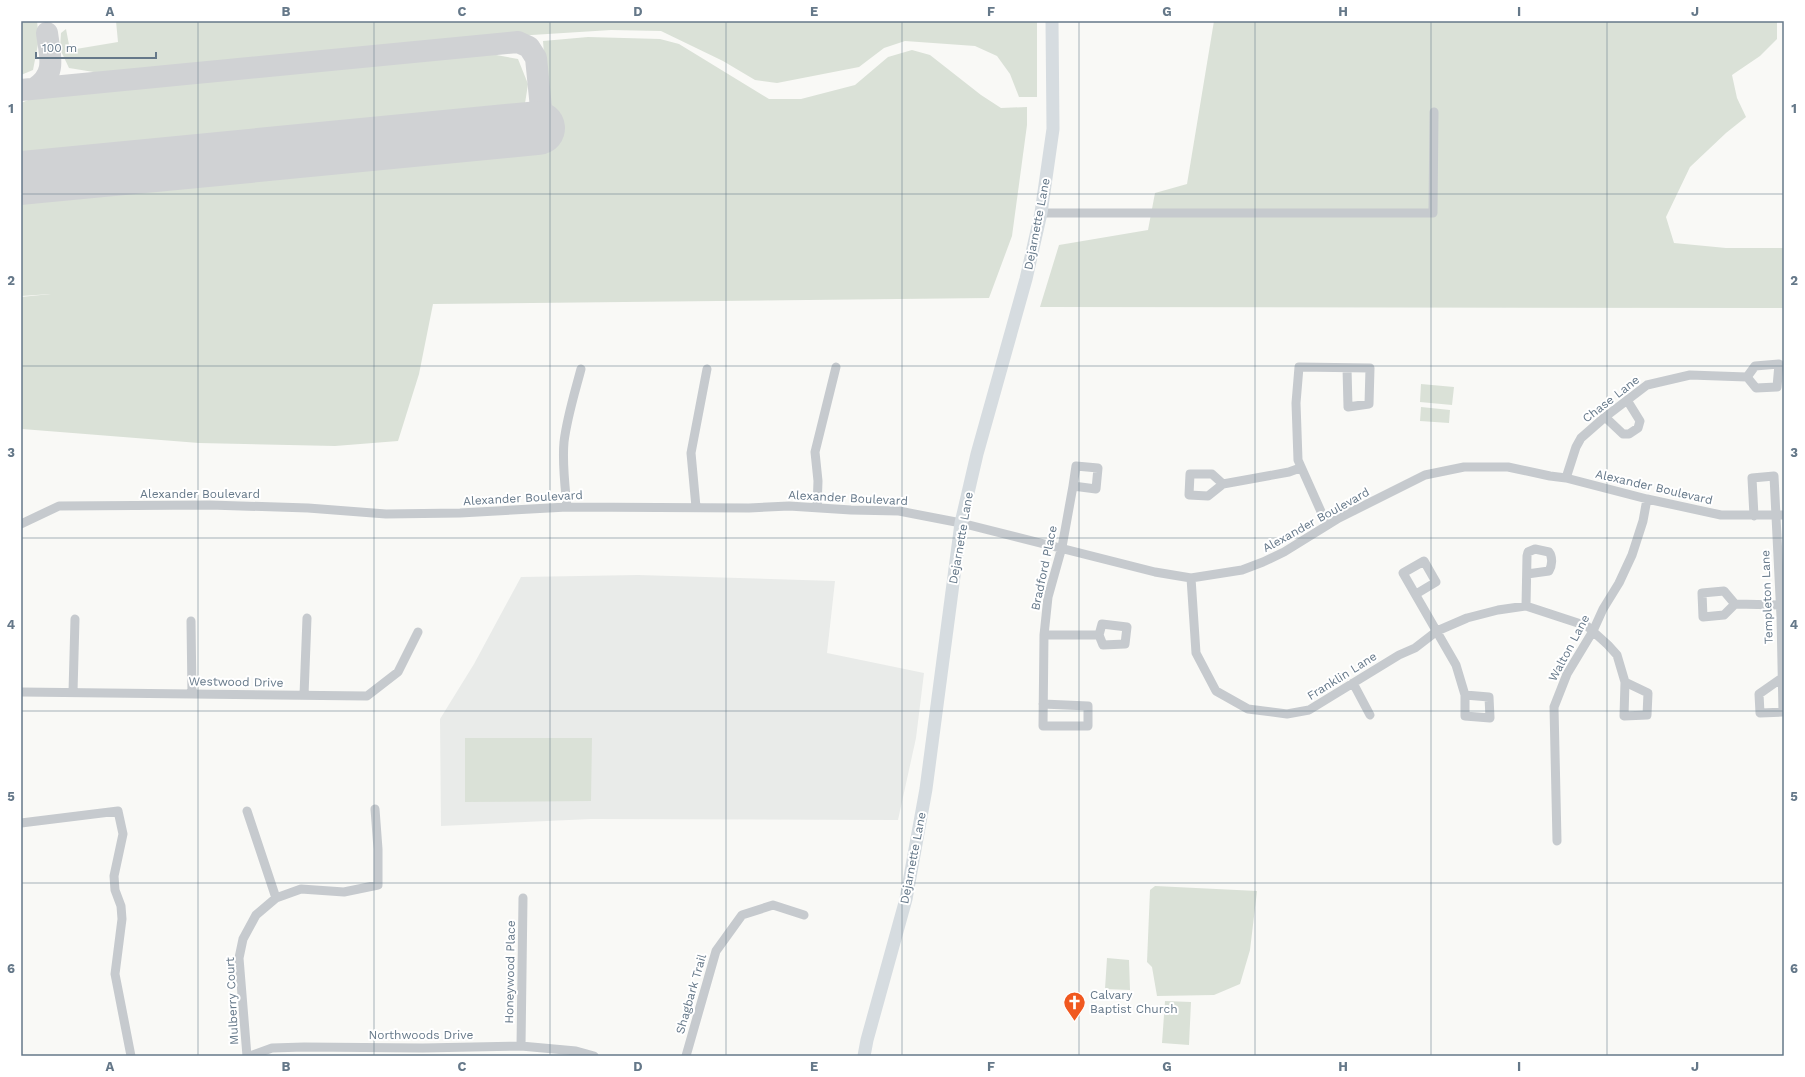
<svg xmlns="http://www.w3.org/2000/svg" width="1805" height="1077" viewBox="0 0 1805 1077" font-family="'Work Sans',sans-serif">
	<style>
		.built { fill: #e9ebe9 }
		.green { fill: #dae1d7 }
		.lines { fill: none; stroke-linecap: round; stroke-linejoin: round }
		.taxiway { stroke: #d0d2d4; stroke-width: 22 }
		.runway { stroke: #d0d2d4; stroke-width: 54 }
		.street { stroke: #c6cace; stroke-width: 9 }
		.secondary { stroke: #d6dce0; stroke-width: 13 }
		.grid { fill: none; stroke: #657889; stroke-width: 1; stroke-opacity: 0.55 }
		.labels { text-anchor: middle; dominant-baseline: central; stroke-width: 4; stroke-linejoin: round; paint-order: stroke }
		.street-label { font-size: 12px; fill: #657889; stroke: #fff }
		.poi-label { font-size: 12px; fill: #657889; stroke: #fff; text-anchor: start }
		.neatline { fill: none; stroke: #657889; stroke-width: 1.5 }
		.grid-label { font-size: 13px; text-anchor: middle; font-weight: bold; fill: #657889 }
	</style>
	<rect width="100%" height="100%" fill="#f9f9f6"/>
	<path class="built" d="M638 575 835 581 827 653 924 673 916 738 898 820 591 819 441 826 440 719 474 664 521 577Z"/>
	<path class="green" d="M21 21H37L39 39 33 70 21 75Z
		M116 21H1037V97H1019L1010 74 997 56 975 46 905 41 884 48 859 67 777 83 755 80 723 61 661 31 611 30 467 39 106 74 69 68 60 49 61 33 66 29 70 50 118 42Z
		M1214 21H1777V39L1760 56 1732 75 1737 98 1746 117 1726 133 1690 167 1666 217 1674 243 1726 248H1784V308L1040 307 1059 245 1148 230 1155 193 1187 184Z
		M588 37 660 39 679 44 769 99H801L855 85 888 57 912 50 930 55 981 95 1001 108 1027 107V125L1012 236 989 298 433 304 419 374 398 441 335 446 199 443 22 429 21 464V297L51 294 21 296V196L551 145 543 41Z
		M480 52 518 59 528 84 524 110 21 159V103L40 95Z
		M1421 384 1454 387 1452 405 1420 402Z
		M1421 407 1450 410 1449 423 1420 421Z
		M465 738H592L591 801 465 802Z
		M1155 886 1257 891 1250 950 1240 984 1214 995 1157 996 1152 967 1147 962 1150 890Z
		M1107 958 1129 960 1130 990 1105 989Z
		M1165 1001 1191 1002 1189 1045 1162 1043Z"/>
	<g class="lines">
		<path class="taxiway" d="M35 88C57 74 50 56 47 33
			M21 90 518 42 529 47 536 58 541 108 538 128"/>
		<path class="runway" d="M21 178 538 128"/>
		<path class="street" d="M1041 213H1433L1434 112
			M1605 417 1623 434H1629L1638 428 1640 421 1627 400
			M1566 478 1576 447 1581 438 1605 417 1647 385 1690 375 1747 377 1756 388 1777 387 1779 364 1755 366 1747 377
			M1223 484 1212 474H1190L1189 495 1208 496 1223 484 1289 472 1300 468
			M567 507C565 486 562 463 564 442 567 417 575 392 581 369
			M696 507 691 453 707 369
			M817 508 818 481 815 452 836 367
			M1754 516 1752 478 1774 476 1781 617 1783 712 1760 713 1759 694 1782 678
			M21 524 59 506 210 505 308 508 386 514 460 513 567 507 749 508 789 506 851 510 899 511 961 523 1155 572 1191 578 1242 570 1263 562 1284 552 1339 518 1425 475 1464 467H1508L1550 476 1566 478 1647 499 1721 515H1784
			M1327 525 1298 460 1296 403 1299 367 1370 368 1369 404 1348 407 1347 368
			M1191 578 1196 653 1216 691 1248 709 1287 714 1309 710 1399 655 1415 648 1437 631 1467 618 1498 610 1526 606 1587 626 1608 645 1617 655 1625 682 1624 716 1647 715 1648 693 1625 682
			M1416 594 1436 582 1424 561 1403 573 1456 665 1465 695V716L1490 718 1489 697 1465 695
			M1735 604 1724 591 1702 593 1703 617 1724 615 1735 604 1780 605
			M1526 606 1527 556 1528 552 1535 549 1549 552C1553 557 1552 566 1549 571L1527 574
			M191 621 192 694
			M1044 635H1099L1103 645 1125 644 1127 627 1102 624 1099 635
			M1353 683 1370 715
			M21 692 367 696 398 672 418 632
			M73 692 75 619
			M304 695 307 618
			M1043 704 1088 706V726H1043L1044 635 1048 597 1062 547 1073 486 1096 489 1098 468 1076 466 1073 486
			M247 811 276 898
			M21 823 118 811 123 834 114 876 115 890 121 906 122 919 115 974 131 1056
			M1557 841 1554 707 1567 674 1593 631 1603 609 1619 583 1632 555 1643 521 1647 499
			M521 1046 523 898
			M247 1056 239 958 243 939 256 915 276 898 301 889 344 892 378 885V849L375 809
			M250 1056 272 1048 304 1047 423 1048 521 1046 576 1051 594 1056
			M686 1056 716 951 742 915 773 905 804 915"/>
		<path class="secondary" d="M864 1056 867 1040 906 899 926 789 961 523 977 454 1026 279 1041 213 1053 129 1052 21"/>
	</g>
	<path class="grid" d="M198 21V1056M374 21V1056M550 21V1056M726 21V1056M902 21V1056M1079 21V1056M1255 21V1056M1431 21V1056M1607 21V1056M21 194H1784M21 366H1784M21 538H1784M21 711H1784M21 883H1784"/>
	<defs>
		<symbol id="church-pin" viewBox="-11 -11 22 30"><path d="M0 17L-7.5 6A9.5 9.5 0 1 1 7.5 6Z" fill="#f0581f" stroke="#fff"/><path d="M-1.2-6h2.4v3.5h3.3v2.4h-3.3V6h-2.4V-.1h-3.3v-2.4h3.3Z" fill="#fff"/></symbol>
	</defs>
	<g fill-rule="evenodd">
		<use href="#church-pin" x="1062" y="990" width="25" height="34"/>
	</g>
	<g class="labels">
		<g class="street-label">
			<text transform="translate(1037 224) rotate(-79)">Dejarnette Lane</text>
			<text transform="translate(1611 399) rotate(-38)">Chase Lane</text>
			<text transform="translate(1654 487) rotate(13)">Alexander Boulevard</text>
			<text x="200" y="494">Alexander Boulevard</text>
			<text transform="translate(523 498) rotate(-3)">Alexander Boulevard</text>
			<text transform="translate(848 498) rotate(3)">Alexander Boulevard</text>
			<text transform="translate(1316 520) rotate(-29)">Alexander Boulevard</text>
			<text transform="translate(961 538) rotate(-80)">Dejarnette Lane</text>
			<text transform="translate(1044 568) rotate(-78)">Bradford Place</text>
			<text transform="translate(1767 597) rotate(-92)">Templeton Lane</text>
			<text transform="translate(1569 648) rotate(-62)">Walton Lane</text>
			<text transform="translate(1342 676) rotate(-32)">Franklin Lane</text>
			<text transform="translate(236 682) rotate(1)">Westwood Drive</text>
			<text transform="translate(913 858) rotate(-79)">Dejarnette Lane</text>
			<text transform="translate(510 972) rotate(-89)">Honeywood Place</text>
			<text transform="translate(691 994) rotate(-74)">Shagbark Trail</text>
			<text transform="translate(232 1001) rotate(-93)">Mulberry Court</text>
			<text x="421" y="1035">Northwoods Drive</text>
		</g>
		<g class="poi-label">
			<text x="1090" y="995">Calvary<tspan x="1090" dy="14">Baptist Church</tspan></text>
		</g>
	</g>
	<rect width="1805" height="1077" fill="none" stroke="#ffffff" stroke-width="44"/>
	<path d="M36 52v6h120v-6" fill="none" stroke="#657889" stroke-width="2"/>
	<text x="42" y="52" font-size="12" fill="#657889" stroke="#ffffff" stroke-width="3" paint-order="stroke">100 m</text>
	<rect x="22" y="22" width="1761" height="1033" class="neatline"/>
	<g class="grid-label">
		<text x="110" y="16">A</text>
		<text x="286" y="16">B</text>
		<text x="462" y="16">C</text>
		<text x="638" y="16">D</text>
		<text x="814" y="16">E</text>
		<text x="991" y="16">F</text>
		<text x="1167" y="16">G</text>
		<text x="1343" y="16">H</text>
		<text x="1519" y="16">I</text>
		<text x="1695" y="16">J</text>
		<text x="11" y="113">1</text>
		<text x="1794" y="113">1</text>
		<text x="11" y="285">2</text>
		<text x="1794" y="285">2</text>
		<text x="11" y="457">3</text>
		<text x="1794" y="457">3</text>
		<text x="11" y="629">4</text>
		<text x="1794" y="629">4</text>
		<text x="11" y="801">5</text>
		<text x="1794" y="801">5</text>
		<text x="11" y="973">6</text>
		<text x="1794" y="973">6</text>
		<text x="110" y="1071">A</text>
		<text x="286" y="1071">B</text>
		<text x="462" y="1071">C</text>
		<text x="638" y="1071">D</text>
		<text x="814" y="1071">E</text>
		<text x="991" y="1071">F</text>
		<text x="1167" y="1071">G</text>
		<text x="1343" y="1071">H</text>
		<text x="1519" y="1071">I</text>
		<text x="1695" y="1071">J</text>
	</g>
</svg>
